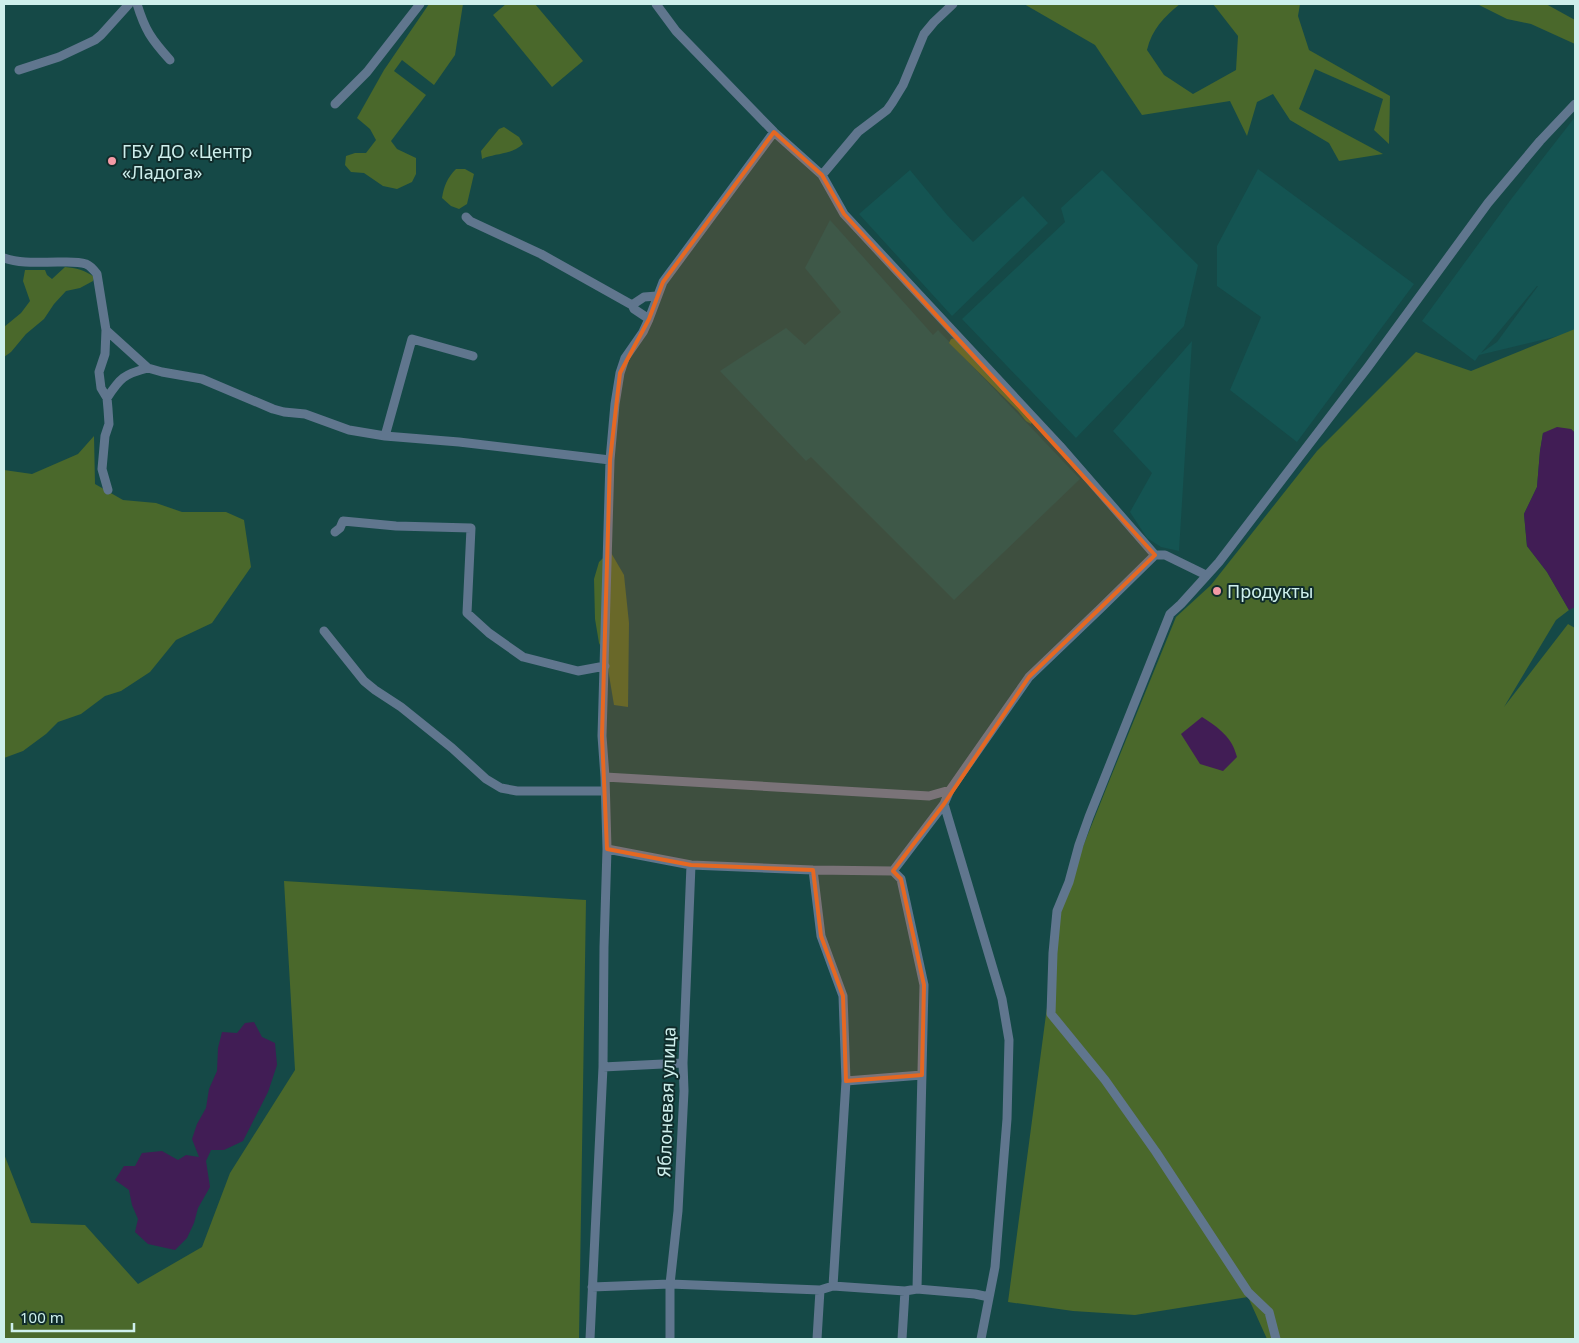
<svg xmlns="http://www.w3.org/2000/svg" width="1579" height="1343" viewBox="0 0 1579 1343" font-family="'Noto Sans',sans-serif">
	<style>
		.built { fill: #145452; fill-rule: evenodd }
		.green { fill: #4a682b }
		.water { fill: #411d55 }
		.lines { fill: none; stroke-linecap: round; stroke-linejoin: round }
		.minor { stroke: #60768e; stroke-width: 9 }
		.marked { fill: #e56822; fill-opacity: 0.2; stroke: #e56822; stroke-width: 4; stroke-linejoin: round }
		.poi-dot { fill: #f49aa6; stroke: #102c2b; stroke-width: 2 }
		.labels { text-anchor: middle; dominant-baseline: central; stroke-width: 4; stroke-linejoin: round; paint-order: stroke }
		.poi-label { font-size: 18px; fill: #ceefec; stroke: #102c2b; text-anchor: start }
		.street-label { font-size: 18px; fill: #ceefec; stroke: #102c2b }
	</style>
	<rect width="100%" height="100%" fill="#154947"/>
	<path class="built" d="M1575 117V332L1479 355 1475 361 1422 321 1512 198ZM1538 286 1497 342 1481 353 1537 286Z
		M1258 169 1414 284 1297 442 1230 390 1261 317 1217 286V246Z
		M910 170 947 215 973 242 1023 196 1048 223 952 316 859 214Z
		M1102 170 1198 265 1184 326 1076 438 962 319 1065 222 1061 208Z
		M830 220 933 335 938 330 1080 479 954 600 811 457 806 461 720 371 786 328 805 345 841 312 805 268Z
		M1192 341 1179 551 1161 547 1147 538 1130 512 1152 473 1113 431Z"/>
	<path class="green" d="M429 4H463L455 55 434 85 402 60 394 71 426 95 391 141 397 149 416 158V174L412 182 397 189 383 186 364 173 351 172 345 165 346 156 355 153H366L376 140 370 129 357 118 384 70Z
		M506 4H535L583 61 552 87 493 15Z
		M1024 4H1180C1164 17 1152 29 1147 50L1164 75 1193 94 1236 70 1238 36 1213 4H1300L1298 16 1309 50 1390 96 1389 144 1374 130 1383 99 1315 69 1299 109 1383 154 1339 161 1329 143 1290 120 1273 94 1257 102 1247 136 1230 101 1142 115 1095 45Z
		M1477 4H1546L1575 20V44L1531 24 1507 19Z
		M504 127 519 137 523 144C512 155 495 153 482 159L481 151 499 129Z
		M456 169H465L474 174 467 204 459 209 451 206 442 198C444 186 447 178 456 169Z
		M65 267C76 268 85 270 94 277L93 281 80 288 66 291 54 304 44 319 26 334 11 352 4 357V327L21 313 30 301 23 281 25 270H45L47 275 52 279Z
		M1575 329V433L1571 429 1543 433 1540 451 1537 487 1524 514 1527 546 1547 572 1569 610 1556 620 1504 707 1568 624 1575 628V1339H1267L1248 1297 1135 1315 1073 1311 1008 1302 1056 939 1064 894 1110 779 1176 617 1211 585 1317 451 1416 352 1471 371Z
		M955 338 1033 420 1031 424 1026 421 1018 411 949 343 951 339Z
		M94 436 95 484 123 500 156 503 182 512H226L244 520 251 567 212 623 176 640 150 672 121 691 105 696 81 714 58 722 46 734 23 751 4 758V470L32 474 78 454Z
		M610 551 624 575 629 623 628 707 614 705 606 657 599 643 595 619 594 579 599 562Z
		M284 881 586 900 579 1339H4V1154L31 1223 85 1225 138 1284 202 1247 230 1173 295 1070Z"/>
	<path class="water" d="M1557 427 1571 429 1575 433V607L1569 610 1547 572 1527 546 1524 514 1537 487 1540 451 1543 433Z
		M1202 717C1219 728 1232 737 1237 757L1223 771 1200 764 1181 734Z
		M254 1022 262 1037 275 1043 277 1065 268 1092 243 1141 224 1150H211L206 1161 210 1187 198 1208 194 1223 187 1238 175 1250 148 1244 135 1232 138 1219 132 1205 129 1190 115 1180 124 1166H135L142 1153 162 1151 178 1160 186 1155 199 1157 192 1139 197 1124 206 1108 209 1089 217 1071 218 1048 222 1032 237 1033 245 1023Z"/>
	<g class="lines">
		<path class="minor" d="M137 4C145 30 151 39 170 60
			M656 4 676 31 774 132 822 175 844 214 1060 446 1155 555H1165L1206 575
			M19 70 59 57 95 40 101 35 129 4
			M335 104 367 72 420 4
			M822 175 858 132 887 110 892 103 903 85 924 34 934 22 953 4
			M466 217 470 221 541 254 632 305 634 309 649 319
			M4 258C21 264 40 262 58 262 67 262 77 261 86 264 91 266 94 270 97 274L106 330 105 354 99 372 101 388 107 398 108 409 109 424 105 436 102 469 108 490
			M632 305 644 297 657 296
			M106 330 148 368 162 372 202 379 273 409 284 412 305 414 349 430 385 436 459 442 610 460
			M107 398C120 378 124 374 148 368
			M385 436 412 339 473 356
			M335 532 340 528 343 521 396 526 471 528 467 613 489 633 523 657 578 671 605 666
			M324 631 364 681 375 690 401 707 452 748 486 779 501 788 517 791H605
			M605 777 929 796 950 790
			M944 804 1002 999 1009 1040 1007 1119 995 1267 981 1339
			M607 849 691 865 813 870 893 871 944 804 950 790 1029 677 1101 608 1155 555
			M813 870 821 936 843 996 846 1081 833 1286
			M893 871 901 879 924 985 917 1289
			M603 1067 683 1063
			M846 1081 922 1075
			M592 1287 670 1284 820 1290 833 1286 905 1291 917 1289 975 1294 989 1297
			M590 1339 603 1067 604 947 607 849 605 777 602 736 610 460 615 404 620 373 625 358 643 332 649 319 663 282 774 132
			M670 1339V1284L678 1211 684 1091 683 1063 691 865
			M817 1339 820 1290
			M902 1339 905 1291
			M1276 1339 1269 1312 1248 1292 1156 1152 1105 1080 1051 1014 1053 953 1057 911 1069 882 1079 845 1089 817 1170 614 1181 604 1219 562 1368 367 1488 203 1540 141 1575 104"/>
	</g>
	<path class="marked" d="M774 132 822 175 844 214 1155 555 1029 677 944 804 893 871 901 879 924 985 922 1075 846 1081 843 996 821 936 813 870 691 865 607 849 602 736 610 460 620 373 649 319 663 282Z"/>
	<g class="poi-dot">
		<circle cx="112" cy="161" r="5"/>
		<circle cx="1217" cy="591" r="5"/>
	</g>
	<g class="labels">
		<g class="poi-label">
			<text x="122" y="151">ГБУ ДО «Центр<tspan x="122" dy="21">«Ладога»</tspan></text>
			<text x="1227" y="591">Продукты</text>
		</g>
		<g class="street-label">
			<text transform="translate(666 1102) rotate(-88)">Яблоневая улица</text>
		</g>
	</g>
	<rect width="1579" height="1343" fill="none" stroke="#ceefec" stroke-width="10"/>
	<path d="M12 1323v8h122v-8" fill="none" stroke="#ceefec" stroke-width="2.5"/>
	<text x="20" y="1323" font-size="15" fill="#ceefec" stroke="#102c2b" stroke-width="4" paint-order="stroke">100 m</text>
</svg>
